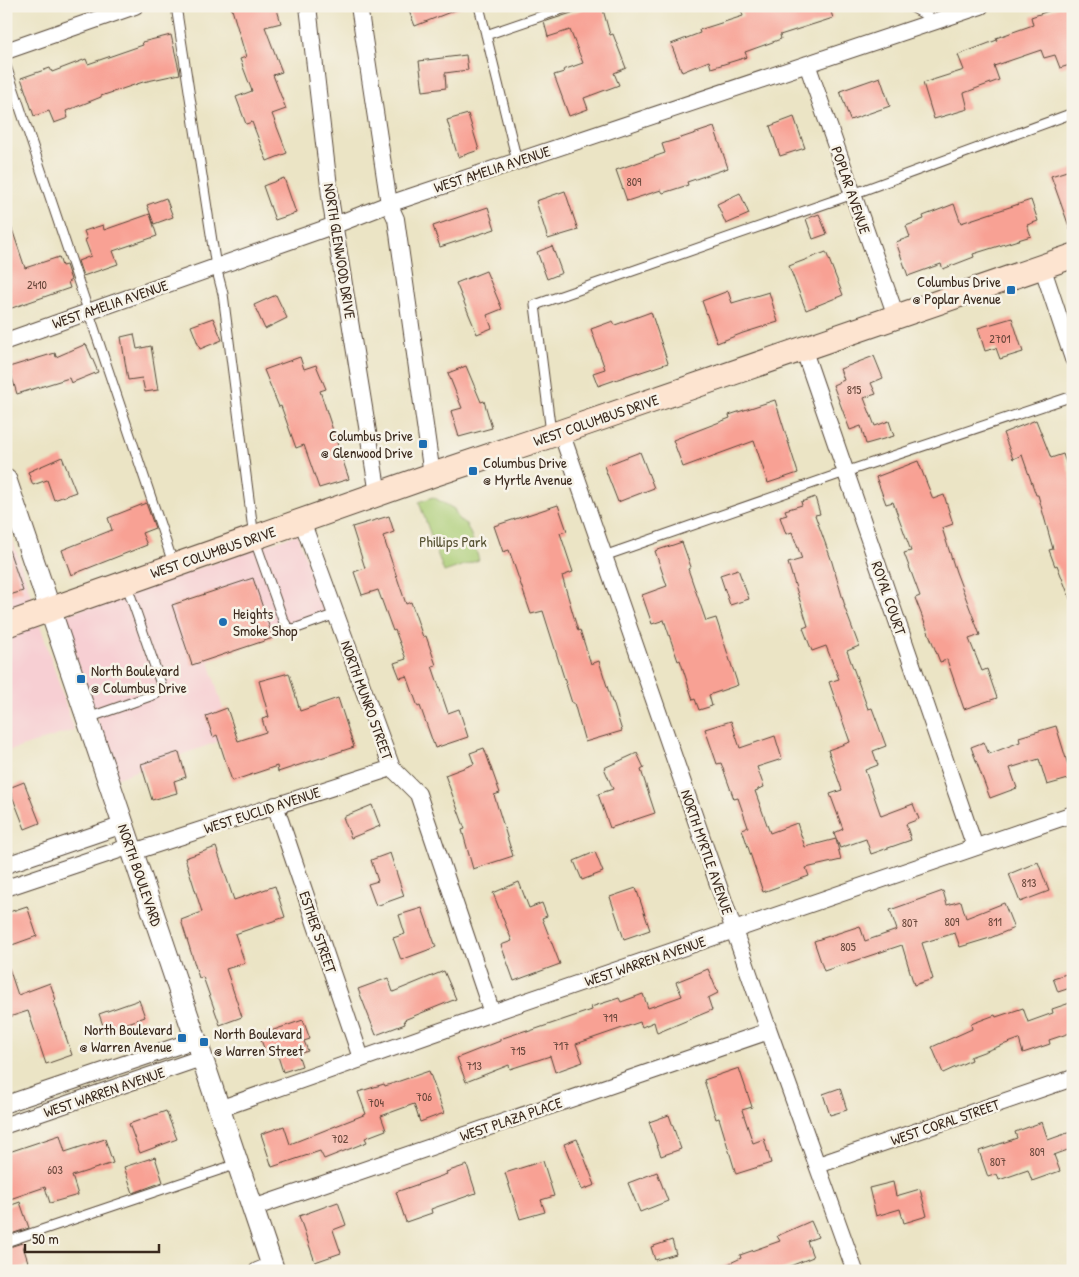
<svg xmlns="http://www.w3.org/2000/svg" width="1079" height="1277" viewBox="0 0 1079 1277" font-family="'Patrick Hand',sans-serif">
	<style>
		.built { fill: #f7cfd3 }
		.green { fill: #aacd76; stroke: #727c4a }
		.building { fill: #f8a194 }
		.lines { fill: none; stroke-linecap: round; stroke-linejoin: round }
		.service-casing { stroke: #554637; stroke-width: 11 }
		.minor-casing { stroke: #554637; stroke-width: 18 }
		.tertiary-casing { stroke: #554637; stroke-width: 23 }
		.secondary-casing { stroke: #554637; stroke-width: 26 }
		.service { stroke: #fff; stroke-width: 9 }
		.minor { stroke: #fff; stroke-width: 16 }
		.tertiary { stroke: #fff; stroke-width: 21 }
		.secondary { stroke: #fde4d0; stroke-width: 24 }
		.poi-dot { fill: #1f6fb2; stroke: #f7f3e8; stroke-width: 2 }
		.labels { text-anchor: middle; dominant-baseline: central; stroke-width: 5; stroke-linejoin: round; paint-order: stroke }
		.number-label { font-size: 12px; fill: #6a483c }
		.street-label { font-size: 15px; fill: #3b2a1e; stroke: #f7f3e8 }
		.poi-label { font-size: 15px; fill: #3b2a1e; stroke: #f7f3e8; text-anchor: start }
		.park-label { font-size: 15px; fill: #575334; stroke: #f7f3e8 }
	</style>
	<rect width="100%" height="100%" fill="#f7f3e8"/>
	<filter id="ink" filterUnits="userSpaceOnUse"><feTurbulence type="fractalNoise" baseFrequency=".02" numOctaves="2"/><feDisplacementMap in="SourceGraphic" scale="10" xChannelSelector="R" yChannelSelector="G"/><feConvolveMatrix kernelMatrix="1 2 1 2 8 2 1 2 1" color-interpolation-filters="sRGB"/></filter>
	<filter id="wash" filterUnits="userSpaceOnUse"><feTurbulence type="fractalNoise" baseFrequency=".0096" numOctaves="4" result="noise"/><feDisplacementMap in="SourceGraphic" scale="20" xChannelSelector="R" yChannelSelector="G"/><feGaussianBlur stdDeviation="1.12" result="paint"/><feColorMatrix in="noise" values="0 0 0 0 0 0 0 0 0 0 0 0 0 0 0 0 0 1.4 0 .05"/><feComposite in="paint" operator="in"/></filter>
	<g filter="url(#wash)">
		<rect width="100%" height="100%" fill="#ebe4c5"/>
		<path class="built" d="M6 519 74 730 6 752Z
			M297 534 327 614 209 661 231 737 117 778 62 616Z"/>
		<path class="green" d="M433 497 454 509 459 520 466 524 471 535 479 560 444 572 419 502Z"/>
		<g id="blocks">
			<path class="building" d="M231 6H276L281 23 265 27 282 72 273 75 286 109 272 114 287 153 267 161 252 122 246 124 236 97 252 91 240 59 246 57Z
				M407 6H463V7L415 26Z
				M593 6H602L610 35 613 34 626 68 614 73 619 85 584 98 588 109 569 116 554 75 564 72 563 70 583 63 570 30 548 37 544 22Z
				M740 6H829L833 18 780 35 781 39 745 52 747 57 711 68 709 61 682 72 671 44 700 33 699 30 743 16Z
				M1063 6H1065L1073 30V64L1060 68 1055 55 1044 58 1041 50 994 66 999 80 964 93 968 109 934 119 923 83 964 70 958 55 997 40 996 38 1033 25 1031 17Z
				M171 35 180 74 143 82 101 96V97L66 111 68 118 54 123 49 111 34 116 21 78 50 68 52 72 86 59 88 64 143 45 142 42Z
				M466 55 468 70 445 73 446 88 423 91 419 61Z
				M880 77 890 106 850 120 840 91Z
				M468 114 479 150 458 157 447 120Z
				M794 117 805 148 780 156 770 126Z
				M714 127 728 168 687 182 688 185 663 193 661 190 627 201 616 170 665 153 662 144 675 140Z
				M1073 169V231L1071 232 1051 176Z
				M284 178 296 213 275 220 263 186Z
				M565 191 578 230 548 239 536 201Z
				M740 193 749 214 726 224 717 204Z
				M166 198 173 217 154 224 147 205Z
				M1031 200 1038 221 1027 225 1031 236 973 254 974 257 943 269 941 264 908 276 896 242 910 237 906 226 924 219 923 216 954 204 961 223Z
				M488 207 495 229 440 247 433 226Z
				M150 214 157 236 113 251 118 264 83 276 78 261 91 256 85 240 87 239 84 231 103 225 104 230Z
				M819 214 827 234 813 239 806 219Z
				M6 220H9L25 268 59 257 62 266 66 265 71 280 68 282 70 288 6 310Z
				M552 246 562 273 547 279 537 252Z
				M826 252 843 295 806 310 789 266Z
				M486 271 502 309 487 315 492 328 477 334 456 283Z
				M728 291 732 303 769 292 778 322 743 333 717 343 702 301Z
				M276 295 287 318 265 329 254 305Z
				M651 312 668 363 638 373V372L598 386 593 373 605 369 591 329 613 321 615 325Z
				M213 318 222 340 200 349 191 326Z
				M1012 318 1023 352 1000 359 996 348 985 351 978 328Z
				M134 334 137 349 151 346 158 390 145 392 142 378 128 380 121 337Z
				M86 344 98 372 71 383 69 378 17 394 9 367 55 353 56 357Z
				M874 356 883 378 871 383 876 394 864 398 875 426 889 421 894 436 866 444 861 426 850 430 833 385 844 380 840 369Z
				M300 357 304 369 316 365 326 389 320 391 349 479 319 488 304 445 296 448 281 406 279 407 264 370Z
				M466 366 481 402 484 401 492 428 459 437 451 411 462 408 448 373Z
				M775 400 798 473 768 483 754 441 683 467 673 440 730 418 729 415Z
				M1036 420 1051 458 1063 454 1073 483V604H1072L1057 565 1055 566 1049 550 1053 549 1038 495H1036L1022 455 1013 459 1003 433Z
				M640 452 654 488 618 502 604 466Z
				M62 457 76 492 54 500 47 480 33 485 28 472Z
				M918 461 933 499 944 495 953 524 942 528 956 572 980 635 969 639 982 671 987 669 997 698 964 709 947 660 940 662 915 598 920 596 904 553 911 551 893 502 886 504 876 477Z
				M815 497 820 514 815 515 831 559 845 606H844L859 646 847 651 868 709 872 708 886 746 873 751 878 765 865 770 881 816 913 804 919 819 906 824 911 840 871 854 866 839 840 848 834 833 843 829 830 794 842 790 828 750 850 742 829 682 839 679 826 646 812 651 803 628 808 626 788 563 802 559 792 532 786 534 780 517 787 515 785 510 802 505 801 502Z
				M146 503 155 528 142 533 147 545 71 575 62 550 112 530 108 518Z
				M558 505 567 531 560 533 573 572 562 576 578 631 580 630 591 664 599 661 612 702H613L622 731 585 742 574 703H572L543 611 531 614 509 550 503 552 494 526Z
				M389 516 394 532 383 536 406 604 411 602 423 637 426 636 436 665 432 666 448 713 459 709 468 737 435 748 420 706 418 707 407 676 400 678 394 663 406 659 395 630 393 631 378 590 362 595 354 572 365 568 352 527Z
				M682 542 691 567 688 569 706 621 716 618 738 685 709 695 712 706 699 710 695 699 693 700 680 660 678 661 664 620 652 624 642 595 667 586 655 551Z
				M6 550H9L23 591 6 596Z
				M738 569 749 599 730 605 720 575Z
				M253 578 273 638 192 665 172 605Z
				M289 673 300 711 338 698 354 747 278 772 277 766 232 781 217 735 213 737 206 716 227 708 238 741 266 732 262 719 269 717 259 681Z
				M731 721 740 748 775 736 782 759 757 767 764 787 758 789V790L755 791 770 833 797 823 805 847 836 839 841 860 806 868 809 876 763 892 742 829 748 827 738 798 734 799 721 763 717 764 705 729Z
				M1056 726 1072 778 1047 785 1039 759 1010 768 1017 788 990 798 971 747 984 742 989 754 1020 742 1019 737Z
				M484 748 500 793 494 795 513 856 473 869 462 830 465 829 445 775 474 764 470 753Z
				M179 752 186 777 174 781 177 793 152 800 141 764Z
				M637 753 644 768 641 770 655 813 610 828 598 794 613 789 604 768Z
				M24 782 40 823 25 829 9 788Z
				M372 805 380 826 351 838 343 817Z
				M216 847 234 900 275 886 285 917 235 934 245 963 226 969 242 1017 220 1025 203 977 199 978 181 920 202 912 185 858Z
				M595 852 603 872 582 880 574 861Z
				M390 853 404 896 376 906 368 884 378 881 371 860Z
				M1038 862 1049 891 1020 902 1009 874Z
				M519 882 529 908 542 903 547 916 542 918 560 964 514 981 501 945 512 941 493 893Z
				M636 888 650 930 624 939 610 897Z
				M943 891 947 905 961 901 966 918 1004 903 1014 928 990 938 960 947 955 933 922 943 933 979 914 985 902 945 824 971 814 941 860 926 865 941 897 930 890 910Z
				M27 906 37 936 12 945 6 929V913Z
				M422 908 436 947 401 960 393 938 405 934 399 915Z
				M9 968 18 995 50 983 56 1000 54 1001 72 1055 46 1064 28 1011 6 1018V969Z
				M708 969 718 993 708 998 712 1010 657 1033 654 1022 642 1027 640 1022 576 1044 583 1062 555 1072 550 1056 510 1069 509 1065 466 1082 457 1058 500 1041V1039L527 1030V1032L592 1010 591 1007 619 998 621 1002 643 994 648 1008 682 996 676 982Z
				M444 971 456 999 404 1020 405 1024 376 1035 358 989 388 978 393 992Z
				M1073 972V987L1058 992 1053 978Z
				M139 1000 145 1017 105 1031 99 1014Z
				M1073 1002V1032L1049 1040 1050 1044 1023 1053 1019 1039 970 1057 971 1060 943 1073 932 1047 972 1029 971 1024 995 1015 996 1017 1023 1008 1028 1022 1053 1013 1052 1009Z
				M303 1020 310 1039 304 1041 308 1051 298 1054 302 1066 283 1072 276 1050 266 1053 259 1035Z
				M739 1068 752 1107 742 1110 753 1143 764 1139 771 1163 736 1174 719 1118 716 1119 704 1080Z
				M429 1071 444 1113 420 1122 414 1104 381 1116 386 1130 365 1138 367 1142 324 1159 320 1151 272 1167 261 1134 284 1126 290 1144 366 1114 358 1092 384 1084 385 1086Z
				M840 1088 847 1110 830 1115 823 1094Z
				M166 1111 177 1139 140 1153 129 1124Z
				M669 1115 681 1149 661 1156 649 1122Z
				M1042 1122 1048 1140 1073 1131V1148L1054 1155 1060 1171 1032 1181 1028 1170 999 1180 997 1174 988 1177 979 1151 1017 1138 1015 1132Z
				M60 1135 65 1152 105 1139 113 1163 72 1176 78 1195 50 1203 45 1187 10 1199 6 1189V1153Z
				M577 1139 595 1185 582 1190 564 1144Z
				M155 1157 163 1182 133 1193 124 1167Z
				M543 1161 554 1196 541 1200 545 1212 520 1219 505 1173Z
				M467 1165 476 1193 431 1209 432 1213 406 1222 396 1192 447 1174 446 1172Z
				M657 1172 668 1201 640 1212 628 1183Z
				M893 1182 896 1196 920 1189 927 1216 904 1223 900 1209 876 1216 869 1188Z
				M20 1202 29 1228 11 1234 6 1221V1207Z
				M338 1202 346 1225 333 1230 341 1253 315 1262 299 1216Z
				M811 1221 818 1237 807 1241 813 1257 778 1271H713L741 1258 740 1255 780 1241 777 1236Z
				M672 1240 676 1254 655 1260 651 1247Z
				M22 1243 29 1265 10 1271H6V1248Z"/>
		</g>
	</g>
	<g filter="url(#ink)">
		<use href="#blocks" fill-opacity="0" stroke="#554637" stroke-width="1"/>
		<g class="lines">
			<defs>
				<path id="service" d="M176 6 216 267 223 294 254 538 283 620 288 628 294 629 336 614
					M479 6 517 161
					M910 6 936 21
					M486 35 571 6
					M6 66 174 566
					M551 433 535 305 853 194 1073 113
					M604 556 845 472 1073 396
					M88 718 156 694 161 684 126 583
					M6 1242 237 1164"/>
				<path id="minor" d="M308 6 331 204 378 494
					M359 6 389 204 396 219 432 475
					M6 51 135 6
					M807 64 896 316
					M1042 266 1073 359
					M6 341 335 225 389 204 981 6
					M803 348 975 847
					M561 432 769 1031 855 1271
					M302 521 392 768 418 794 492 1013
					M275 805 361 1058
					M133 852 392 768
					M6 865 123 825
					M6 888 131 846
					M6 1104 195 1040
					M219 1109 492 1013 1073 814
					M6 1125 201 1058
					M818 1165 1073 1078
					M253 1208 769 1031
					M257 1271 272 1265"/>
				<path id="tertiary" d="M6 480C97 743 184 1008 274 1271"/>
				<path id="secondary" d="M6 625 432 475 552 435 1073 256"/>
			</defs>
			<use href="#service" class="service-casing"/>
			<use href="#minor" class="minor-casing"/>
			<use href="#tertiary" class="tertiary-casing"/>
			<use href="#secondary" class="secondary-casing"/>
			<use href="#service" class="service"/>
			<use href="#minor" class="minor"/>
			<use href="#tertiary" class="tertiary"/>
			<use href="#secondary" class="secondary"/>
		</g>
	</g>
	<g class="poi-dot">
		<rect x="1006" y="285" width="10" height="10" rx="2.5"/>
		<rect x="418" y="439" width="10" height="10" rx="2.5"/>
		<rect x="468" y="466" width="10" height="10" rx="2.5"/>
		<circle cx="223" cy="622" r="5"/>
		<rect x="76" y="674" width="10" height="10" rx="2.5"/>
		<rect x="177" y="1033" width="10" height="10" rx="2.5"/>
		<rect x="199" y="1037" width="10" height="10" rx="2.5"/>
	</g>
	<g class="labels">
		<g class="number-label">
			<text x="634" y="181">809</text>
			<text x="37" y="284">2410</text>
			<text x="1000" y="338">2701</text>
			<text x="854" y="389">815</text>
			<text x="1029" y="882">813</text>
			<text x="952" y="921">809</text>
			<text x="995" y="921">811</text>
			<text x="910" y="922">807</text>
			<text x="848" y="946">805</text>
			<text x="610" y="1017">719</text>
			<text x="561" y="1045">717</text>
			<text x="518" y="1050">715</text>
			<text x="474" y="1065">713</text>
			<text x="424" y="1096">706</text>
			<text x="376" y="1102">704</text>
			<text x="340" y="1138">702</text>
			<text x="1037" y="1151">809</text>
			<text x="998" y="1161">807</text>
			<text x="55" y="1169">603</text>
		</g>
		<g class="street-label">
			<text transform="translate(492 169) rotate(-18)">WEST AMELIA AVENUE</text>
			<text transform="translate(851 190) rotate(71)">POPLAR AVENUE</text>
			<text transform="translate(340 251) rotate(81)">NORTH GLENWOOD DRIVE</text>
			<text transform="translate(110 304) rotate(-19)">WEST AMELIA AVENUE</text>
			<text transform="translate(596 420) rotate(-19)">WEST COLUMBUS DRIVE</text>
			<text transform="translate(213 552) rotate(-19)">WEST COLUMBUS DRIVE</text>
			<text transform="translate(889 598) rotate(71)">ROYAL COURT</text>
			<text transform="translate(367 700) rotate(70)">NORTH MUNRO STREET</text>
			<text transform="translate(262 810) rotate(-18)">WEST EUCLID AVENUE</text>
			<text transform="translate(707 852) rotate(71)">NORTH MYRTLE AVENUE</text>
			<text transform="translate(140 875) rotate(71)">NORTH BOULEVARD</text>
			<text transform="translate(318 932) rotate(71)">ESTHER STREET</text>
			<text transform="translate(645 961) rotate(-19)">WEST WARREN AVENUE</text>
			<text transform="translate(104 1092) rotate(-19)">WEST WARREN AVENUE</text>
			<text transform="translate(511 1119) rotate(-19)">WEST PLAZA PLACE</text>
			<text transform="translate(945 1122) rotate(-19)">WEST CORAL STREET</text>
		</g>
		<g class="poi-label">
			<text x="1001" y="281" text-anchor="end">Columbus Drive<tspan x="1001" dy="17">@ Poplar Avenue</tspan></text>
			<text x="413" y="435" text-anchor="end">Columbus Drive<tspan x="413" dy="17">@ Glenwood Drive</tspan></text>
			<text x="483" y="462">Columbus Drive<tspan x="483" dy="17">@ Myrtle Avenue</tspan></text>
			<text x="233" y="613">Heights<tspan x="233" dy="17">Smoke Shop</tspan></text>
			<text x="91" y="670">North Boulevard<tspan x="91" dy="17">@ Columbus Drive</tspan></text>
			<text x="172" y="1029" text-anchor="end">North Boulevard<tspan x="172" dy="17">@ Warren Avenue</tspan></text>
			<text x="214" y="1033">North Boulevard<tspan x="214" dy="17">@ Warren Street</tspan></text>
		</g>
		<g class="park-label">
			<text x="453" y="541">Phillips Park</text>
		</g>
	</g>
	<rect width="1079" height="1277" fill="none" stroke="#f7f3e8" stroke-width="25"/>
	<path d="M25 1244v8h134v-8" fill="none" stroke="#3b2a1e" stroke-width="2.5"/>
	<text x="32" y="1244" font-size="15" fill="#3b2a1e" stroke="#f7f3e8" stroke-width="4" paint-order="stroke">50 m</text>
</svg>
